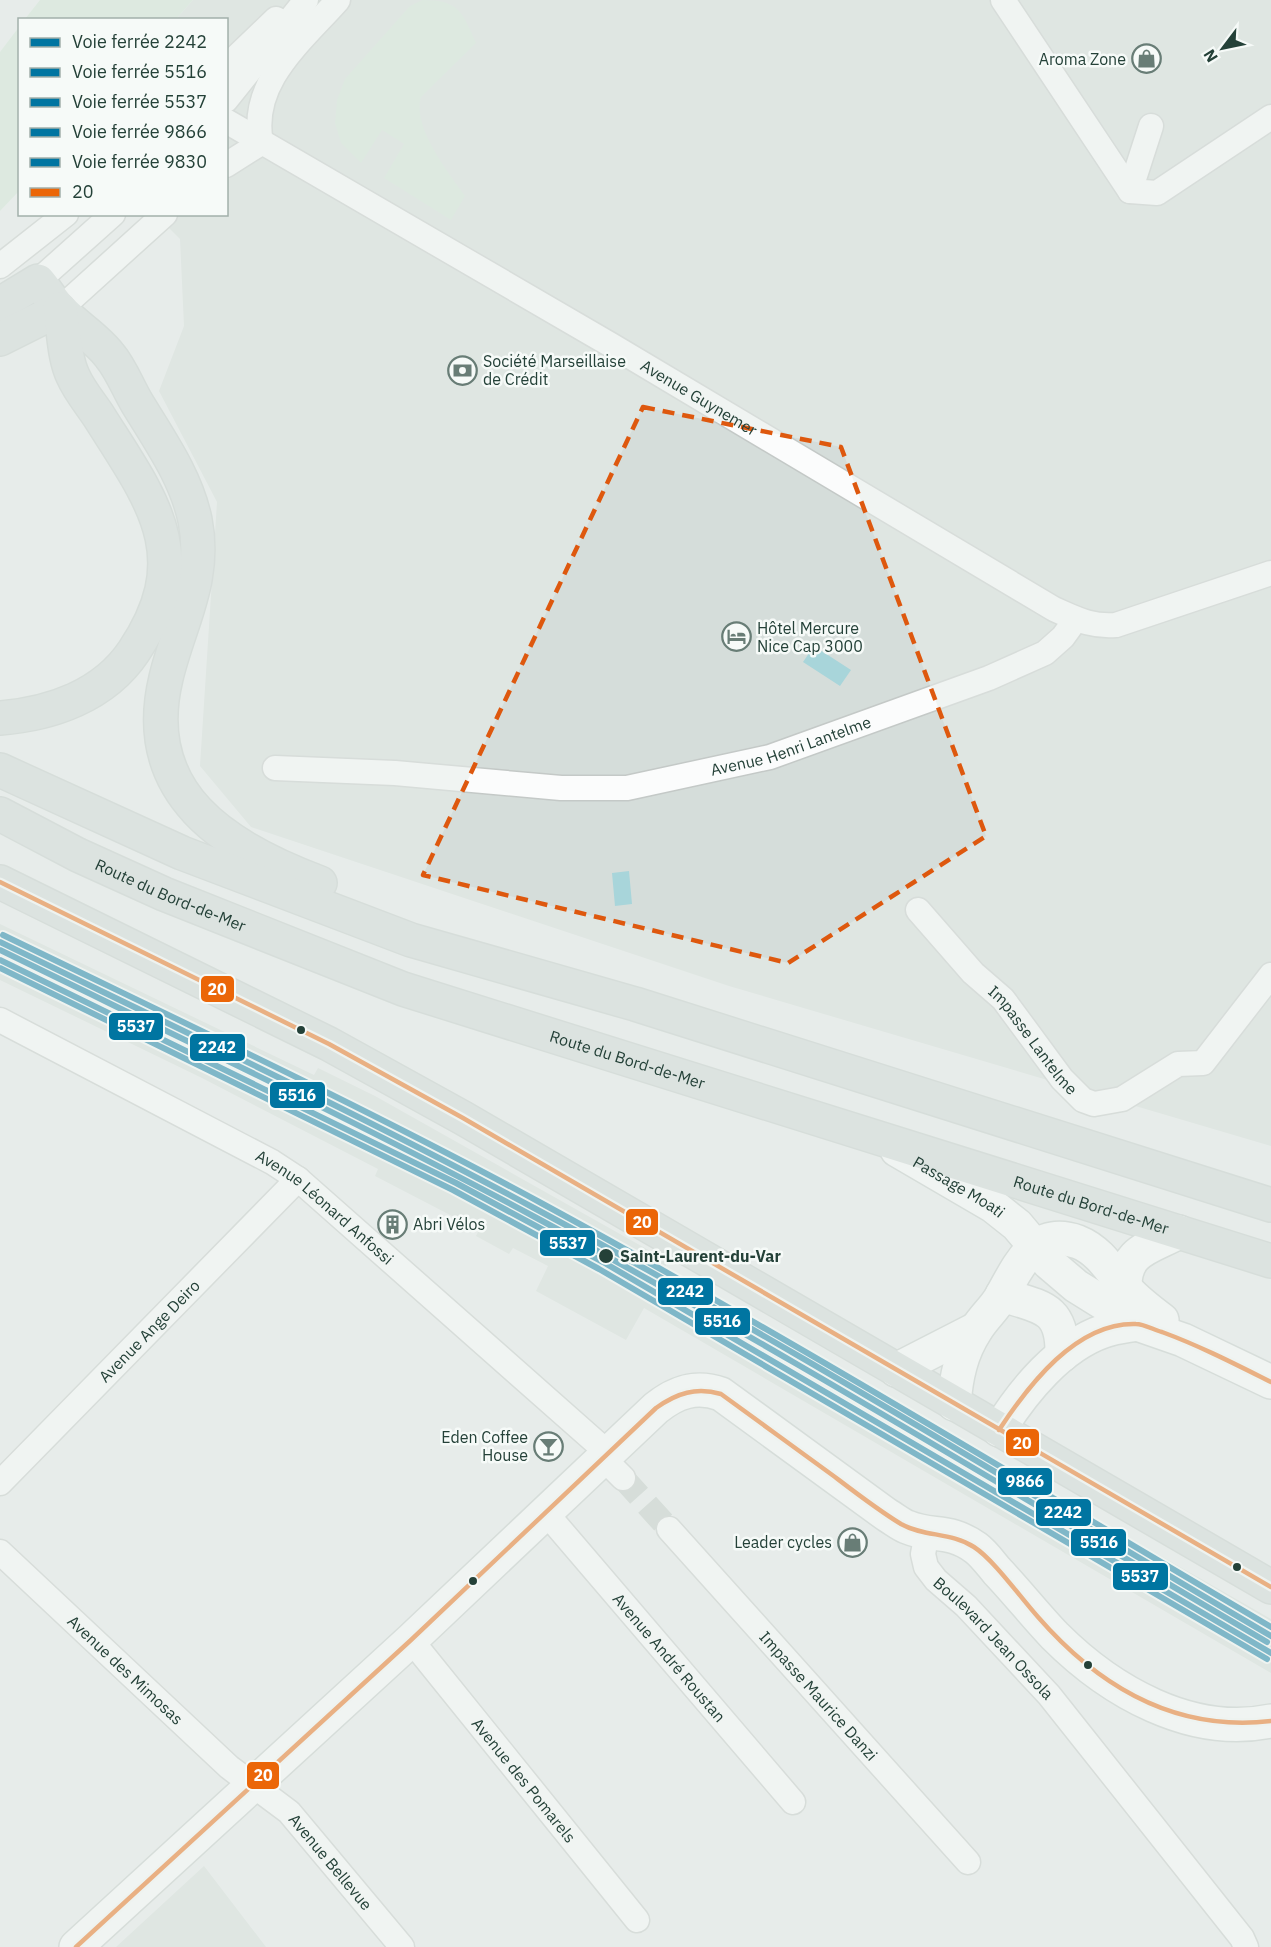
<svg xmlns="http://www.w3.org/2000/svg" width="1271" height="1947" viewBox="0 0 1271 1947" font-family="'IBM Plex Sans',sans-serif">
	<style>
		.built { fill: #d5ddda }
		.green { fill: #d0e5d6 }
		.water { fill: #a8d5da }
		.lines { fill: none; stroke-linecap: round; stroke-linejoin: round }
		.street-tunnel { stroke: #c0cac6; stroke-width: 24; stroke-dasharray: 24 12; stroke-linecap: butt }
		.street-casing { stroke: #c4c9c7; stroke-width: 27 }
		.secondary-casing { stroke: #c2cac7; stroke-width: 36 }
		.primary-casing { stroke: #c2cbc8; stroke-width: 36 }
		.street { stroke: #fbfcfc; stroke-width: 24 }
		.secondary { stroke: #fbfcfc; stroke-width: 33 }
		.primary { stroke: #cfd7d5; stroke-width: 33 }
		.bus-1-casing { stroke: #f6faf8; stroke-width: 9 }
		.bus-1 { stroke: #eb6608; stroke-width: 4.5 }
		.rail-1-casing { stroke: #f6faf8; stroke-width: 10 }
		.rail-2-casing { stroke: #f6faf8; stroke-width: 10 }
		.rail-3-casing { stroke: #f6faf8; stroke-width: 10 }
		.rail-4-casing { stroke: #f6faf8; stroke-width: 10 }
		.rail-5-casing { stroke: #f6faf8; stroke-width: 10 }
		.rail-1 { stroke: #0075a1; stroke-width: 6 }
		.rail-2 { stroke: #0075a1; stroke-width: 6 }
		.rail-3 { stroke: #0075a1; stroke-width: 6 }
		.rail-4 { stroke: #0075a1; stroke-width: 6 }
		.rail-5 { stroke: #0075a1; stroke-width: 6 }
		.marked { fill: none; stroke: #de580e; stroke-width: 4.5; stroke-dasharray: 12 8; stroke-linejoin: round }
		.bus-dot { fill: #244138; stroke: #f6faf8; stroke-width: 2 }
		.labels { text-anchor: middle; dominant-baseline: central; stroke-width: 5; stroke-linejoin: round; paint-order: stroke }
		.poi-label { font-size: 16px; fill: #244138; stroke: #f6faf8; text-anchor: end }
		.street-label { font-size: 16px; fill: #244138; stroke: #f6faf8 }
		.stop-label { font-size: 16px; font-weight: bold; fill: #244138; stroke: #f6faf8; text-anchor: start }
		.line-badge { stroke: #f6faf8; stroke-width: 2 }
		.badge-label { font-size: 16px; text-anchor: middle; font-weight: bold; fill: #fff }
	</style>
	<rect width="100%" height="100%" fill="#e7ecea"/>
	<path class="built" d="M193 0H1271V1146L729 986 251 827 200 766 217 502 159 391 184 326 180 239 156 215 226 214V20L176 19Z
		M0 924 314 1075 318 1068 375 1096 668 1261 663 1271 1271 1619V1673L644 1308 626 1340 536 1291 548 1266 513 1248 509 1254 476 1236 479 1230 375 1176 378 1169 202 1078 0 980Z
		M204 1866 266 1947H116Z"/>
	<path class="green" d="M40 0H193L176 19H25Z
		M422 0C460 0 462 12 476 43L421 97C412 127 448 172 465 196L451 220 384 178 404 144 382 130 361 163 341 143 335 123 337 100 345 79 410 6Z
		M19 27V191L0 211V52Z"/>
	<path class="water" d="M814 646 851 670 840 686 803 662Z
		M629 871 632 904 615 906 612 873Z"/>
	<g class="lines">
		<path class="street-tunnel" d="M623 1478 669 1529"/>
		<defs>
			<g id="street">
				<path d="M1003 0 1130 191 1157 193 1271 117"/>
				<path d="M226 67 276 19"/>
				<path d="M226 100 306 0"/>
				<path id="s1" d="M226 121 611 345 1054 609C1077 619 1091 627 1116 625L1271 573"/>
				<path d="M261 143C249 82 301 42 338 0"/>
				<path d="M226 165 261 143"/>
				<path d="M1130 191 1151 126"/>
				<path d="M0 266 66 214"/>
				<path d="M38 281 113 214"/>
				<path d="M60 309 165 214"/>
				<path id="s2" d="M275 768 395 773 561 788H627L770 757 989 678 1045 653 1063 637 1076 619"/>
				<path id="s3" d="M918 910 973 973 1003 999 1062 1079 1083 1100 1094 1104 1122 1099 1178 1064 1203 1063 1271 975"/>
				<path id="s4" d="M0 1020 272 1162 298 1179 608 1453"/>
				<path d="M603 1458 623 1478"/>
				<path id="s5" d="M0 1483 298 1179"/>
				<path id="s6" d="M546 1513 793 1802"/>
				<path id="s7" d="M669 1529 968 1862"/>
				<path id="s8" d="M927 1532 923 1554 926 1567 936 1580 966 1606 1049 1695 1242 1938 1246 1947"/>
				<path id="s9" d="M0 1552 229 1767 289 1812 402 1947"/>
				<path id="s10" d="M411 1640 637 1920"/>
			</g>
			<g id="secondary">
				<path id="s11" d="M897 1150 993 1206 1017 1225 1049 1263 1076 1286 1137 1324 1183 1340 1271 1382"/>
				<path d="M1125 1288C1124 1250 1150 1248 1179 1232"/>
				<path d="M1002 1295C1041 1307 1063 1307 1062 1355"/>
				<path d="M896 1370 976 1329"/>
				<path d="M954 1404C956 1377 961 1353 976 1330 983 1318 994 1309 1001 1297 1018 1267 1034 1226 1078 1242 1101 1251 1112 1273 1127 1290 1137 1301 1150 1311 1162 1320"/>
				<path d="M999 1430C1023 1391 1060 1346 1104 1331 1114 1327 1126 1326 1137 1324"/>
				<path d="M76 1947 411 1640 656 1408C676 1392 696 1385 721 1394L887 1515C894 1519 900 1524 907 1527 933 1538 948 1528 976 1548 984 1554 991 1564 997 1571 1017 1592 1035 1615 1055 1636 1110 1691 1191 1738 1271 1721"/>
			</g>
			<g id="primary">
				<path d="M0 304 38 281C46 290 52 301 60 309 75 326 97 338 110 356 121 369 128 388 137 403 160 441 186 477 195 520 207 580 179 623 166 678 138 794 226 848 320 883"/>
				<path d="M0 339 60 309"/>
				<path d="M0 718C51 714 104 696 134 651 198 555 151 499 98 415 90 403 79 390 73 376 64 358 64 330 60 309"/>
				<path d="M0 770 182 853 411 940 635 1004 1271 1205"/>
				<path id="s12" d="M0 814 78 855 164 894 403 989 1271 1261"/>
				<path d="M0 882 329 1044 463 1118 1271 1587"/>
			</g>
		</defs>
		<use href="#street" class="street-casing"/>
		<use href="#secondary" class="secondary-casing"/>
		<use href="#primary" class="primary-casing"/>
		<use href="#street" class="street"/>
		<use href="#secondary" class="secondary"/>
		<use href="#primary" class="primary"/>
		<defs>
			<path id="bus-1" d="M0 882 329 1044 463 1118 1271 1587
				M999 1430C1028 1386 1076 1322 1136 1324 1144 1324 1154 1330 1162 1332 1200 1346 1235 1364 1271 1382
				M76 1947 411 1640 656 1408C677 1393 696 1387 721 1394 759 1422 797 1449 835 1477 856 1493 878 1510 901 1524 924 1537 951 1532 974 1547 994 1560 1020 1597 1038 1617 1099 1687 1176 1732 1271 1721"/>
		</defs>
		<use href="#bus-1" class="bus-1-casing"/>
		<use href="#bus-1" class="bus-1"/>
		<defs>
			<path id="rail-1" d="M0 942C179 1029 359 1114 534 1208 785 1342 1026 1492 1271 1636"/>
			<path id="rail-2" d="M0 950C178 1037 358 1122 533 1216 782 1350 1023 1499 1267 1642"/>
			<path id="rail-3" d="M0 960 456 1183 603 1262 1271 1653"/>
			<path id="rail-4" d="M3 935C184 1023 366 1108 543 1204 790 1338 1029 1485 1271 1627"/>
			<path id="rail-5" d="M0 968 453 1190 599 1269 1267 1659"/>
		</defs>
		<use href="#rail-1" class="rail-1-casing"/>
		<use href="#rail-2" class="rail-2-casing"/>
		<use href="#rail-3" class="rail-3-casing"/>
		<use href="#rail-4" class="rail-4-casing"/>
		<use href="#rail-5" class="rail-5-casing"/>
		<use href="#rail-1" class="rail-1"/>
		<use href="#rail-2" class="rail-2"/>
		<use href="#rail-3" class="rail-3"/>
		<use href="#rail-4" class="rail-4"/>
		<use href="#rail-5" class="rail-5"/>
	</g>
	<path d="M0 0H1271V1947H0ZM643 407 841 447 986 836 788 963 423 875Z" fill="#e7ecea" fill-opacity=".55" fill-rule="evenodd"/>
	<path class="marked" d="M643 407 841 447 986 836 788 963 423 875Z"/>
	<defs>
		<symbol id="shop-ring" viewBox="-11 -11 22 22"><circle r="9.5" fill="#f6faf8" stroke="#687d76" stroke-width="1.5"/><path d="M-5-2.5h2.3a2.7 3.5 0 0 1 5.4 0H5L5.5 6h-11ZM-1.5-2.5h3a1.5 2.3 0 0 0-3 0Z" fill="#687d76"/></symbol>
		<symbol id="bank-ring" viewBox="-11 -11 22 22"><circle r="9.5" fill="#f6faf8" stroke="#687d76" stroke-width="1.5"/><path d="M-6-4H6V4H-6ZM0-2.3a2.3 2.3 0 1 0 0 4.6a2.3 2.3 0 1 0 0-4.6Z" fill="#687d76"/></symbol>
		<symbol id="hotel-ring" viewBox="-11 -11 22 22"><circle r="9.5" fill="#f6faf8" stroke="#687d76" stroke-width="1.5"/><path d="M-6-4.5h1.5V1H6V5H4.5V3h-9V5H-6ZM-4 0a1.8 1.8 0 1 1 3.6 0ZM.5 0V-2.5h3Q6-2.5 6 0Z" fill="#687d76"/></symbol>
		<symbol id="building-ring" viewBox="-11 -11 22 22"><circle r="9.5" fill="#f6faf8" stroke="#687d76" stroke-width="1.5"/><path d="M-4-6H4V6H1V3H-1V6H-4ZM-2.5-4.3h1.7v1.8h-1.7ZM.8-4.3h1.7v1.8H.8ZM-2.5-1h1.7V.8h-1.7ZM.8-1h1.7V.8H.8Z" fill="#687d76"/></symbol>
		<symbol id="bar-ring" viewBox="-11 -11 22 22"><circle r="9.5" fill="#f6faf8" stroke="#687d76" stroke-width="1.5"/><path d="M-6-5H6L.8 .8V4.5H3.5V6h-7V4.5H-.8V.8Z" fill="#687d76"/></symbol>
	</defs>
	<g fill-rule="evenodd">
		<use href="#shop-ring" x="1130" y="42" width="33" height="33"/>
		<use href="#bank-ring" x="446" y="354" width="33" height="33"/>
		<use href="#hotel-ring" x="720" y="620" width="33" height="33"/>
		<use href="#building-ring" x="376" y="1208" width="33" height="33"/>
		<use href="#bar-ring" x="532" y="1430" width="33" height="33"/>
		<use href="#shop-ring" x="836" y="1526" width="33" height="33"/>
	</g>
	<g class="bus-dot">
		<circle cx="301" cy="1030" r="5"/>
		<circle cx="606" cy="1256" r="8"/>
		<circle cx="1237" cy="1567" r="5"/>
		<circle cx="473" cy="1581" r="5"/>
		<circle cx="1088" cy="1665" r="5"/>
	</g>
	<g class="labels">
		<g class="poi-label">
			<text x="1126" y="59">Aroma Zone</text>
			<text x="483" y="361" text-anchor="start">Société Marseillaise<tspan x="483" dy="18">de Crédit</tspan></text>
			<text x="757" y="628" text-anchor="start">Hôtel Mercure<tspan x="757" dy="18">Nice Cap 3000</tspan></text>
			<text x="413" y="1224" text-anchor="start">Abri Vélos</text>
			<text x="528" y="1437">Eden Coffee<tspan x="528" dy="18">House</tspan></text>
			<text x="832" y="1542">Leader cycles</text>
		</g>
		<g class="street-label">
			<text stroke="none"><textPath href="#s1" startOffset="548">Avenue Guynemer</textPath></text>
			<text stroke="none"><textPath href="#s2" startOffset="522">Avenue Henri Lantelme</textPath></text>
			<text stroke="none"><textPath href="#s12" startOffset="189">Route du Bord-de-Mer</textPath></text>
			<text stroke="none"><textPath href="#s3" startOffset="174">Impasse Lantelme</textPath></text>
			<text stroke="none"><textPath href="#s12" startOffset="675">Route du Bord-de-Mer</textPath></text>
			<text stroke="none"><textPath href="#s11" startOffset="72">Passage Moati</textPath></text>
			<text stroke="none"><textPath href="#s12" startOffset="1161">Route du Bord-de-Mer</textPath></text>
			<text stroke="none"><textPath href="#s4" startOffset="376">Avenue Léonard Anfossi</textPath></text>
			<text stroke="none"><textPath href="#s5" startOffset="213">Avenue Ange Deiro</textPath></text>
			<text stroke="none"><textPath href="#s8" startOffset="134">Boulevard Jean Ossola</textPath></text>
			<text stroke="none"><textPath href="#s6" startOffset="190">Avenue André Roustan</textPath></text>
			<text stroke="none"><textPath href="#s9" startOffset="172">Avenue des Mimosas</textPath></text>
			<text stroke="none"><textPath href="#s7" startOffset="224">Impasse Maurice Danzi</textPath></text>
			<text stroke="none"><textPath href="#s10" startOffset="180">Avenue des Pomarels</textPath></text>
			<text stroke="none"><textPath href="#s9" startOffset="454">Avenue Bellevue</textPath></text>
		</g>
		<g class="stop-label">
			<text x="620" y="1256">Saint-Laurent-du-Var</text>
		</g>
	</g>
	<g class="line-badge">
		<rect x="200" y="975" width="35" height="28" rx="6" fill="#eb6608"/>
		<rect x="108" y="1012" width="56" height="29" rx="6" fill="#0075a1"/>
		<rect x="189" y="1033" width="57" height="29" rx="6" fill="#0075a1"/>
		<rect x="269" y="1081" width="57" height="28" rx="6" fill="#0075a1"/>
		<rect x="625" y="1208" width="34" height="28" rx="6" fill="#eb6608"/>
		<rect x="539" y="1229" width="57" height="28" rx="6" fill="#0075a1"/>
		<rect x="657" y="1277" width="57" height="29" rx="6" fill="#0075a1"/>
		<rect x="694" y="1307" width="57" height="29" rx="6" fill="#0075a1"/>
		<rect x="1005" y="1428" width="35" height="29" rx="6" fill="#eb6608"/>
		<rect x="997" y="1467" width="56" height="29" rx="6" fill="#0075a1"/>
		<rect x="1035" y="1498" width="57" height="29" rx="6" fill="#0075a1"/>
		<rect x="1070" y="1528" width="57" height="29" rx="6" fill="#0075a1"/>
		<rect x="1112" y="1562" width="57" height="29" rx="6" fill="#0075a1"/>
		<rect x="246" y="1761" width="34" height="29" rx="6" fill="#eb6608"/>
	</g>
	<g class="badge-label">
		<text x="217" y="995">20</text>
		<text x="136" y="1032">5537</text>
		<text x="217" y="1053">2242</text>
		<text x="297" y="1101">5516</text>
		<text x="642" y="1228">20</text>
		<text x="568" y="1249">5537</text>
		<text x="685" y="1297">2242</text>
		<text x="722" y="1327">5516</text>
		<text x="1022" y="1449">20</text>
		<text x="1025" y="1487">9866</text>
		<text x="1063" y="1518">2242</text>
		<text x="1099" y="1548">5516</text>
		<text x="1140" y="1582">5537</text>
		<text x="263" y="1781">20</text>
	</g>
	<rect x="18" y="18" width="210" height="198" fill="#f6faf8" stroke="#a2b0ab" stroke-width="1.5"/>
	<rect x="30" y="38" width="30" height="9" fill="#0075a1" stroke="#a2b0ab" stroke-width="1.5"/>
	<text x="72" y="48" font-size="18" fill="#244138">Voie ferrée 2242</text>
	<rect x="30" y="68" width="30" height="9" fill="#0075a1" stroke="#a2b0ab" stroke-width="1.5"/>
	<text x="72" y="78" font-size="18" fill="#244138">Voie ferrée 5516</text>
	<rect x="30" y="98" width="30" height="9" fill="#0075a1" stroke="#a2b0ab" stroke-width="1.5"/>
	<text x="72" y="108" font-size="18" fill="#244138">Voie ferrée 5537</text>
	<rect x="30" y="128" width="30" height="9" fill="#0075a1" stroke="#a2b0ab" stroke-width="1.5"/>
	<text x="72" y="138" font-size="18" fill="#244138">Voie ferrée 9866</text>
	<rect x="30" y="158" width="30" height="9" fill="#0075a1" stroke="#a2b0ab" stroke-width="1.5"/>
	<text x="72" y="168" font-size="18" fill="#244138">Voie ferrée 9830</text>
	<rect x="30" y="188" width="30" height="9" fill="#eb6608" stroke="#a2b0ab" stroke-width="1.5"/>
	<text x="72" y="198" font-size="18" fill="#244138">20</text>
	<g transform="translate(1223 48) rotate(238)" stroke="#f6faf8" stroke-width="4.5" paint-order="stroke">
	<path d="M0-4.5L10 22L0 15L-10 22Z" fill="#244138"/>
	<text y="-9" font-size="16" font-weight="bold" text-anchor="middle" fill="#244138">N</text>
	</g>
</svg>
